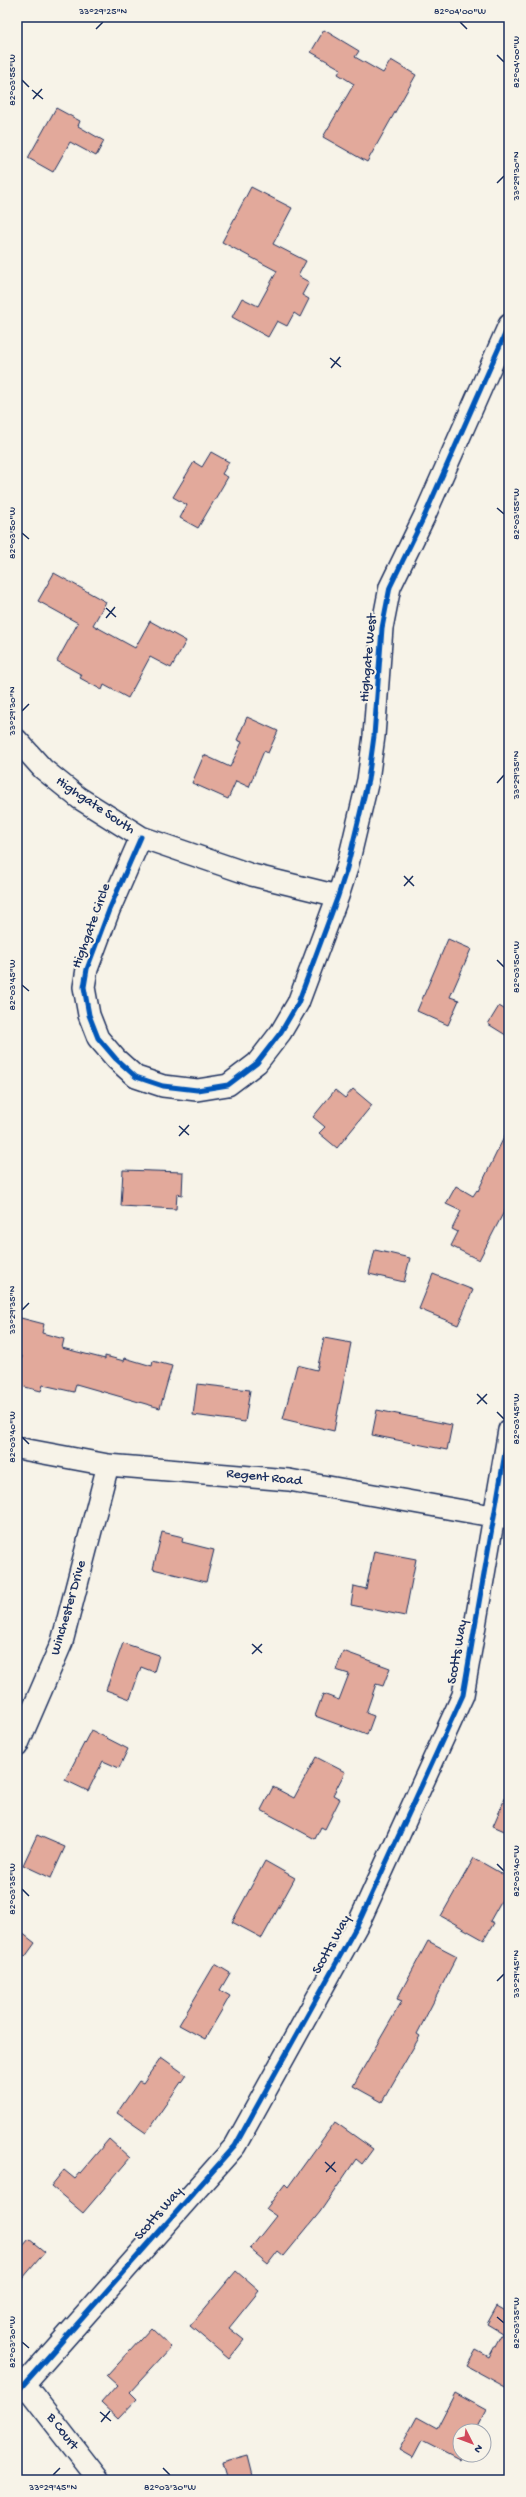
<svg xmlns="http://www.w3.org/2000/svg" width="526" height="2497" viewBox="0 0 526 2497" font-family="'Gochi Hand',sans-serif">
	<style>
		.building { fill: #e2a99b; stroke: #1b2f5e }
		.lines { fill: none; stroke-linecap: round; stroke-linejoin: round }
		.minor-casing { stroke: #1b2f5e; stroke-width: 24 }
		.minor { stroke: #f7f3e8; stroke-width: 21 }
		.cycleway-casing { stroke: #f7f3e8; stroke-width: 8 }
		.cycleway { stroke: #0057b8; stroke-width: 5 }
		.ticks { fill: none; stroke: #1b2f5e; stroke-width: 1.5 }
		.labels { text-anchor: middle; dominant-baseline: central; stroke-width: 4; stroke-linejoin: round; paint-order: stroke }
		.street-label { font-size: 14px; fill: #1b2f5e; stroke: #f7f3e8 }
		.neatline { fill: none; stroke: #1b2f5e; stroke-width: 1.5 }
		.ticks-label { font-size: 10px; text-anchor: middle; fill: #1b2f5e }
	</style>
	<rect width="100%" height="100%" fill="#f7f3e8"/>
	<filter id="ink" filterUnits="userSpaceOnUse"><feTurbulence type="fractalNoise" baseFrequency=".025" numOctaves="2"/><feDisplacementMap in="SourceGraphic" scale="8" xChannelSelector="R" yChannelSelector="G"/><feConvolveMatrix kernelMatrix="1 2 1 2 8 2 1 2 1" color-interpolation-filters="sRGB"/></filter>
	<g filter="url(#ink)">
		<path class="building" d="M324 30 359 51 355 57 383 73 391 60 416 75 367 162 323 137 354 84 338 74 341 69 311 52Z
			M56 108 80 121 78 126 104 141 96 156 70 142 53 172 28 158Z
			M251 187 292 208 273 244 306 261 298 276 309 282 302 295 309 299 300 317 294 313 287 326 277 321 268 337 232 317 242 298 258 306 277 271 222 242Z
			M211 452 229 462 222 474 228 477 198 528 180 518 187 505 173 497 194 462 202 467Z
			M54 573 106 602 93 625 135 648 150 621 186 641 171 668 150 657 128 698 104 685 102 690 80 678 82 675 57 661 78 623 38 601Z
			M247 717 278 731 268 753 264 751 249 787 236 781 228 799 192 783 204 755 230 767 242 742 237 740Z
			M448 939 471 949 450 997 459 1000 448 1025 417 1011Z
			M499 1006 509 1012V1037L488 1024Z
			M353 1089 372 1105 337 1148 319 1133 325 1127 313 1117 335 1090 345 1098Z
			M509 1127V1202L479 1260 451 1246 458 1232 452 1229 461 1211 446 1204 456 1186 473 1196 477 1190 478 1191Z
			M123 1170 183 1172 182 1195 177 1194 176 1209 121 1206Z
			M375 1250 410 1258 404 1282 369 1274Z
			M433 1274 473 1290 458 1325 419 1309Z
			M17 1317 44 1324 42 1333 64 1339 62 1348 105 1359V1356L124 1361 125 1358 152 1366 153 1361 172 1366 160 1408 76 1384 74 1392 43 1385 41 1391 17 1385 22 1356 17 1354Z
			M324 1338 351 1343 334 1431 283 1419 297 1365 317 1370Z
			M197 1384 250 1390 245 1422 193 1415Z
			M377 1410 452 1425 447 1450 372 1435Z
			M162 1532 183 1537 182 1542 214 1550 206 1582 153 1569Z
			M374 1551 416 1559 405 1616 351 1605 354 1586 366 1589Z
			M123 1643 159 1655 154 1672 141 1667 130 1699 106 1690Z
			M343 1651 390 1668 383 1686 376 1684 366 1713 374 1716 367 1735 315 1716 323 1694 339 1700 349 1674 336 1670Z
			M91 1730 128 1749 119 1768 103 1761 88 1791 65 1780Z
			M316 1757 345 1772 333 1795 340 1799 325 1829 321 1827 315 1839 261 1810 273 1787 294 1798Z
			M509 1789V1833L493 1826Z
			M37 1835 65 1847 51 1878 23 1865Z
			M474 1858 509 1878V1899L504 1896 490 1921 494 1923 484 1940 441 1916Z
			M265 1861 295 1878 262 1938 232 1922Z
			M17 1929 35 1943 25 1957 17 1951Z
			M428 1941 457 1956 417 2034 420 2036 382 2102 353 2086 402 2001 397 1999Z
			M215 1964 230 1973 220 1990 230 1996 205 2039 179 2025Z
			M161 2057 186 2075 146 2133 117 2113 139 2081 143 2083Z
			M335 2122 373 2149 362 2164 356 2159 320 2212 284 2256 278 2251 268 2264 250 2249 276 2216 266 2209 285 2184 288 2187Z
			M109 2139 130 2158 83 2213 51 2186 64 2170 75 2179Z
			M29 2239 45 2252 17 2285V2253Z
			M236 2271 259 2291 229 2328 244 2340 229 2359 190 2326Z
			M497 2306 509 2313V2389L467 2366 476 2350 489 2357 502 2333 487 2324Z
			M151 2328 171 2347 130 2392 137 2399 118 2419 101 2403 117 2385 107 2376Z
			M455 2393 486 2410 475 2431H460V2455H462L459 2460 422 2441 413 2458 399 2450 417 2417 437 2428Z
			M248 2456 254 2480H227L222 2463Z"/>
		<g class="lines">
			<defs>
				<path id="minor" d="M17 740 43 769 79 798 141 837 252 875 338 896
					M141 837 109 910 87 969 84 987 89 1015 98 1038 116 1059 136 1077 163 1086 197 1090 228 1085 257 1063 281 1032 298 1003 338 896 347 868 368 780 374 736 382 628 390 587 424 517 509 325
					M17 1448 108 1465 289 1480 509 1519
					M17 1746 62 1642 108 1465
					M25 2385 99 2480
					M17 2392 235 2146 360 1920 463 1695 509 1430"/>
			</defs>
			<use href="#minor" class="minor-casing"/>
			<use href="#minor" class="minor"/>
			<defs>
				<path id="cycleway" d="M141 837 109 910 87 969 84 987 89 1015 98 1038 116 1059 136 1077 163 1086 197 1090 228 1085 257 1063 281 1032 298 1003 338 896 347 868 368 780 374 736 382 628 390 587 424 517 509 325
					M17 2392 235 2146 360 1920 463 1695 509 1430"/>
			</defs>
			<use href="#cycleway" class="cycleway-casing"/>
			<use href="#cycleway" class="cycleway"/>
		</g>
	</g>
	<path class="ticks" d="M460 22 467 29M96 29 103 22M497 55 504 62M22 80 29 87M32 90 43 99M33 99 42 89M497 183 504 176M330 358 341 367M331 368 340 357M497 508 504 514M22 533 29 539M106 608 116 617M106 618 115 607M22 711 29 704M497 783 504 775M404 876 414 886M404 886 413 876M497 960 504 967M22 985 29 991M179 1126 189 1135M179 1136 189 1125M22 1310 29 1303M477 1394 487 1404M477 1404 487 1394M497 1412 504 1419M22 1437 29 1444M252 1644 262 1653M252 1654 262 1644M497 1864 504 1871M22 1889 29 1896M497 1981 504 1974M325 2162 336 2172M326 2172 335 2162M497 2317 504 2323M22 2342 29 2348M100 2412 111 2421M101 2422 110 2411M163 2468 170 2475M53 2475 60 2468"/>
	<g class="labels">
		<g class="street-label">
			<text transform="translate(369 658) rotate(-85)">Highgate West</text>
			<text transform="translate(95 806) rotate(34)">Highgate South</text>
			<text transform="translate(92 926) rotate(-70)">Highgate Circle</text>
			<text transform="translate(264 1478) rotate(6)">Regent Road</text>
			<text transform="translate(69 1608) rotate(-74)">Winchester Drive</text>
			<text transform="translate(458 1652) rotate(-80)">Scotts Way</text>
			<text transform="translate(332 1945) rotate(-61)">Scotts Way</text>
			<text transform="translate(159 2214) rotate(-49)">Scotts Way</text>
			<text transform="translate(62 2432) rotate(52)">B Court</text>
		</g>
	</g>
	<rect width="526" height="2497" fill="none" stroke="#f7f3e8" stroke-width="44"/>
	<g transform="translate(472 2443) rotate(132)"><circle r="19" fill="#f7f3e8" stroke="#9fa5b1"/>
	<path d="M0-3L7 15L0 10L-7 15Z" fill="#d1495b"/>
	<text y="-6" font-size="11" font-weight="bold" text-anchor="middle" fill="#1b2f5e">N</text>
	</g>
	<rect x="22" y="22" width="482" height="2453" class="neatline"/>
	<g class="ticks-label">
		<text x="103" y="14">33°29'25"N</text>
		<text x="460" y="14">82°04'00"W</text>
		<text transform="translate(515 62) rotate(-90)" y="4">82°04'00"W</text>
		<text transform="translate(11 80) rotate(-90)" y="4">82°03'55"W</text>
		<text transform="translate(515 176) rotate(-90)" y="4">33°29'30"N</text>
		<text transform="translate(515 514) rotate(-90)" y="4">82°03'55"W</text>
		<text transform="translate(11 533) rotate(-90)" y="4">82°03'50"W</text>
		<text transform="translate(11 711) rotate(-90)" y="4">33°29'30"N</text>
		<text transform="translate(515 775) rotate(-90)" y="4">33°29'35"N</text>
		<text transform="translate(515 967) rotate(-90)" y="4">82°03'50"W</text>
		<text transform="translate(11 985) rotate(-90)" y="4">82°03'45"W</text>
		<text transform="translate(11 1310) rotate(-90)" y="4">33°29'35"N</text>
		<text transform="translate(515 1419) rotate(-90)" y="4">82°03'45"W</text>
		<text transform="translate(11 1437) rotate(-90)" y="4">82°03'40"W</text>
		<text transform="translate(515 1871) rotate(-90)" y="4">82°03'40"W</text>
		<text transform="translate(11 1889) rotate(-90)" y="4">82°03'35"W</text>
		<text transform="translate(515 1974) rotate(-90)" y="4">33°29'45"N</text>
		<text transform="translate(515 2323) rotate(-90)" y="4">82°03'35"W</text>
		<text transform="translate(11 2342) rotate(-90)" y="4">82°03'30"W</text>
		<text x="53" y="2490">33°29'45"N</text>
		<text x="170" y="2490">82°03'30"W</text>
	</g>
</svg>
